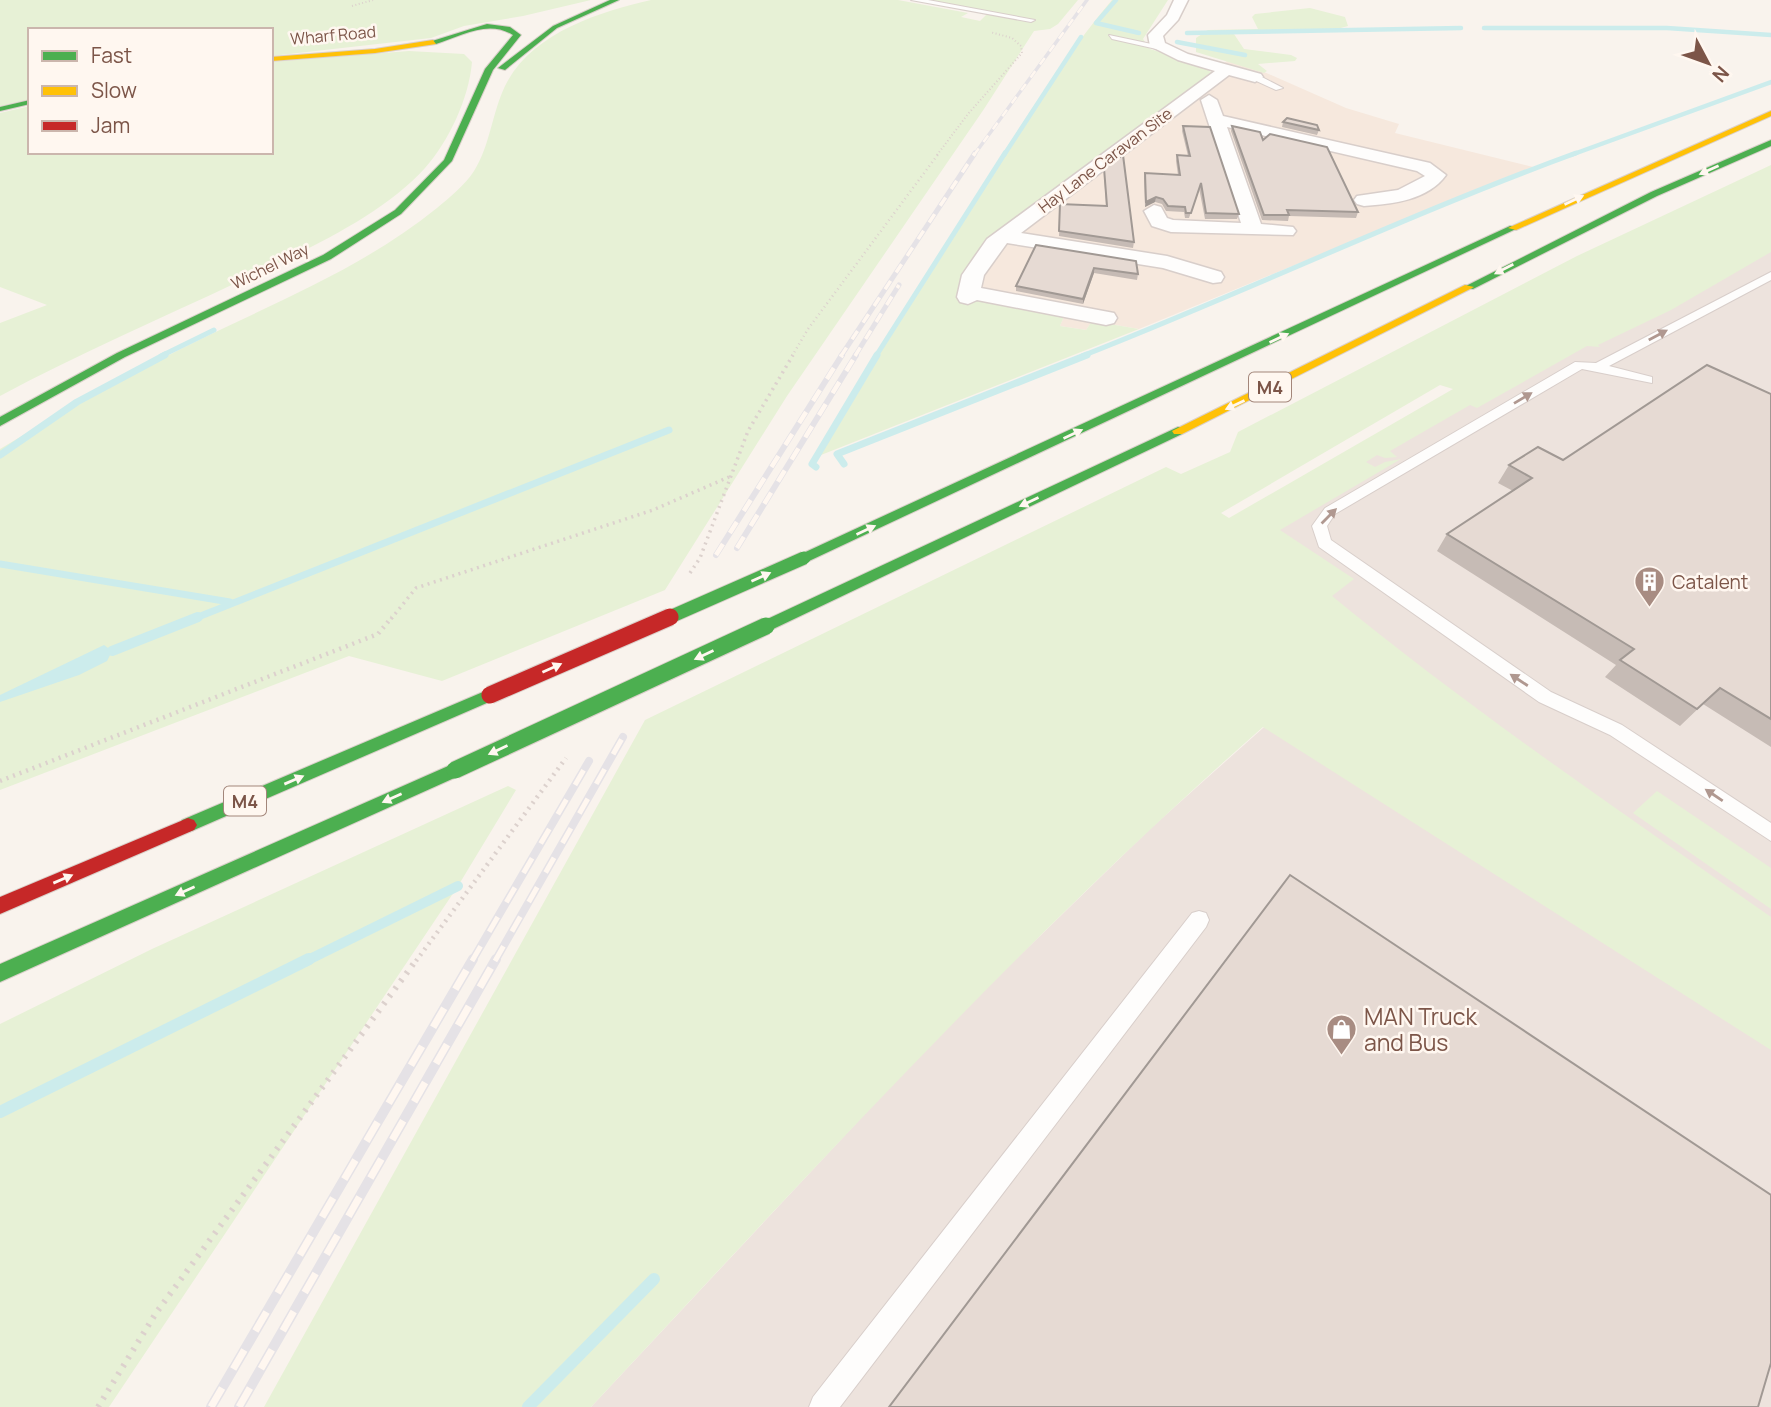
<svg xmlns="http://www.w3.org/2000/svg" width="1771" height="1407" viewBox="0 0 1771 1407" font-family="Manrope,sans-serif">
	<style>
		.residential { fill: #f6e8dd }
		.industrial { fill: #ede3dd }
		.green { fill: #e7f1d6; fill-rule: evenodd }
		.water { fill: #ccecec }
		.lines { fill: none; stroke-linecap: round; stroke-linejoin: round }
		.stream-far4 { stroke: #ccecec; stroke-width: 4.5 }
		.stream-far3 { stroke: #ccecec; stroke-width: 5 }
		.stream-far2 { stroke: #ccecec; stroke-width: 7 }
		.stream-far1 { stroke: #ccecec; stroke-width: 10 }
		.stream { stroke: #ccecec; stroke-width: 12 }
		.lane-casing { stroke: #d8ceca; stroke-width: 2 }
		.street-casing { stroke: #d8ceca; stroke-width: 3 }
		.fast-casing { stroke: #dad0ca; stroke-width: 2 }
		.slow-casing { stroke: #dad0ca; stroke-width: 2 }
		.jam-casing { stroke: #dad0ca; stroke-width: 2 }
		.path-far4 { stroke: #dcd1cd; stroke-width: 2; stroke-dasharray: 1 2.5; stroke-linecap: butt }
		.path-far3 { stroke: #dcd1cd; stroke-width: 2.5; stroke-dasharray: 1 3.5; stroke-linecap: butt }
		.path-far2 { stroke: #dcd1cd; stroke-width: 3.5; stroke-dasharray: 2 4.5; stroke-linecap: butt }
		.path-far1 { stroke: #dcd1cd; stroke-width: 4.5; stroke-dasharray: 2 5; stroke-linecap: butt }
		.path { stroke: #dcd1cd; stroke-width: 6; stroke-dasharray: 2.5 7; stroke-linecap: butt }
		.lane { fill: #fefdfc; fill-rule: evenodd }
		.street { fill: #fefdfc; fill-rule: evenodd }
		.fast { fill: #4caf50; fill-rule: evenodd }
		.slow { fill: #ffc107; fill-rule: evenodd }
		.jam { fill: #c62828; fill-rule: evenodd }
		.rail-far4-casing { stroke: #e5e2e6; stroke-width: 3.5 }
		.rail-far3-casing { stroke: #e5e2e6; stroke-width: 5 }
		.rail-far2-casing { stroke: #e5e2e6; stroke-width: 6 }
		.rail-far1-casing { stroke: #e5e2e6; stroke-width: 8 }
		.rail-casing { stroke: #e5e2e6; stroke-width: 10 }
		.rail-far4 { stroke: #fff7f0; stroke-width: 2.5; stroke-dasharray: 8; stroke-linecap: butt }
		.rail-far3 { stroke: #fff7f0; stroke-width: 3.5; stroke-dasharray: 10; stroke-linecap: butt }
		.rail-far2 { stroke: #fff7f0; stroke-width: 4.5; stroke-dasharray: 13; stroke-linecap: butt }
		.rail-far1 { stroke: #fff7f0; stroke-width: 5; stroke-dasharray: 17; stroke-linecap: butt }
		.rail { stroke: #fff7f0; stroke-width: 7; stroke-dasharray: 22; stroke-linecap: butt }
		.fast-bridge-far1-casing { stroke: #dbcfca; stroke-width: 15; stroke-linecap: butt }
		.fast-bridge-casing { stroke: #dbcfca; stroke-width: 19; stroke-linecap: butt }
		.jam-bridge-far1-casing { stroke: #dbcfca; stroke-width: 15; stroke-linecap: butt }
		.jam-bridge-casing { stroke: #dbcfca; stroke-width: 19; stroke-linecap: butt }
		.fast-bridge-far1 { stroke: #4caf50; stroke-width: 13 }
		.fast-bridge { stroke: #4caf50; stroke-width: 17 }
		.jam-bridge-far1 { stroke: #c62828; stroke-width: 13 }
		.jam-bridge { stroke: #c62828; stroke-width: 17 }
		.wall { fill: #c6bbb5 }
		.shaded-wall { fill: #a19994 }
		.building { fill: #e6dad3; stroke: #a19994; stroke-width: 2 }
		.oneway { fill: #fff7f0 }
		.oneway2 { fill: #b09890 }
		.labels { text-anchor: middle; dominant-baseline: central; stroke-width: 5; stroke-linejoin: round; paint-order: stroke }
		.far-street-label { font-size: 16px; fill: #7c5548; stroke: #fff7f0 }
		.shield { fill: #fff7f0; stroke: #a3867a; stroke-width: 2 }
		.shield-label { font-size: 18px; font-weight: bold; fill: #7c5548 }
		.poi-label { font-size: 19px; fill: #7c5548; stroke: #fff7f0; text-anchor: start }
		.near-poi-label { font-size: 23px; fill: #7c5548; stroke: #fff7f0; text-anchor: start }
	</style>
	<rect width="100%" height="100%" fill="#f9f3ed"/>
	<path class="residential" d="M1227 61 1246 64 1346 108 1399 124 1395 133 1533 167 1139 329 1092 321 1086 330 1060 326 1065 314 957 299 970 262 983 246Z"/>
	<path class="industrial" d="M1771 207V1407H591L921 1054 1008 967 1150 829 1311 685 1236 515Z"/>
	<path class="green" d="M0 0H591L523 16 464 26 431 38 271 56V30H30V99L0 106Z
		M651 0H898L968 13 961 17 980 21 990 11 923 0H1078L1058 24 1050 29 1034 31 984 109 787 396 665 590 442 681 349 656 0 790V449C67 409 135 371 205 337 284 299 368 264 437 208 448 199 466 184 474 171 490 146 492 113 505 86 531 33 599 12 651 0Z
		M1112 0H1168L1143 39 1150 49 1200 64 1212 73 983 246 970 262 957 298 975 301 981 298 1065 314 1060 326 1086 330 1092 321 1139 329 816 457C871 365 926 274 984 183 1024 121 1064 57 1112 0Z
		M1310 8 1345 17 1348 26 1337 29 1234 34 1244 49 1291 55 1297 58 1295 61 1258 64 1267 71 1264 73 1196 52V38L1208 30 1258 29 1252 17 1255 14Z
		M409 51 464 54 472 62C469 98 449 141 425 168 380 218 301 252 240 281 160 319 78 354 0 396V323L47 305 0 287V113L30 106V152H271V62Z
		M1771 165V252L1671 310 1598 345 1600 347 1587 346 1477 408 1470 405 1390 451 1397 457 1385 458 1377 455 1366 462 1375 467 1385 462 1401 459 1280 530 1354 579 1332 596C1472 711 1623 813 1771 917V1050L1263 727C1023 938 809 1174 591 1407H264L645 720 1166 467 1181 474 1230 452 1238 432 1577 256ZM1440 385 1453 389 1229 518 1221 513Z
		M508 786 516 790 458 886 109 1407H0V1024L152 949Z
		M1657 791 1771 868V909L1633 813Z"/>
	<path class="water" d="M104 645 112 651 107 661 79 675 0 702V695Z"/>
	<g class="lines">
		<path class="stream-far4" d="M1116 0 1096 23 1139 33
			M1484 28H1667L1771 35
			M1187 33 1461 28
			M1177 42 1245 55
			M1004 155 1081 37
			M1571 155 1771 82"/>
		<path class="stream-far3" d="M161 356 214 330
			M876 356 1005 153
			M1082 356C1248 291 1409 214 1576 153"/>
		<path class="stream-far2" d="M0 455 77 402 165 355
			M844 464 837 454 1087 355
			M816 467 812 464 877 355
			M0 564 230 602
			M193 619 669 430"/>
		<path class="stream-far1" d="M112 651 198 617
			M306 961 458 886"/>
		<path class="stream" d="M0 1112 309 959
			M528 1407 654 1279"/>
		<defs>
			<path id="lane" d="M911 0H928L1035 20 1031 22Z
				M1109 35 1161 46 1165 48 1161 50 1112 39Z
				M1252 75H1258L1283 88 1276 90 1252 79Z
				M1771 272V280L1609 366 1652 377V383L1582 369 1335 514 1327 526 1331 540 1551 692 1622 725 1771 823V841L1610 735 1539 702 1319 547 1312 526 1325 508 1575 362 1596 363Z
				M1199 911 1206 913 1209 920 1206 927 840 1407H809L813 1397 1192 913Z"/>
			<path id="street" d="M1174 0H1188L1178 20 1163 36 1165 43 1188 54 1261 74 1263 77 1255 82 1229 75 1021 233 1167 256 1221 272 1224 277 1221 282 1213 283 1163 268 1007 243 984 275 981 288 1114 313 1117 318 1114 323 1106 325 977 300 968 304 960 302 957 297 962 275 987 239 1215 71 1178 60 1150 46 1148 35 1167 15Z
				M1209 95 1217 100 1223 116 1430 163 1446 175C1428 200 1393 204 1364 206L1357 204 1354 200 1357 196 1398 190 1425 176 1417 171 1227 127 1261 224 1293 227 1296 231 1293 235 1171 232 1152 226 1144 211 1154 205 1161 207 1167 218 1173 220 1241 223 1201 100Z"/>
			<path id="fast" d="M610 0H619L557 28 505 70 498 68 553 26Z
				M487 24 510 27 521 35 493 70 452 161 401 214 331 259 125 357 0 426V417L117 353 323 255 395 210 444 160 485 69 513 35C488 19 461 36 436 44L429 42Z
				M30 100V104L0 111V107Z
				M1771 140V146L1657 196 1473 289 1464 287 1651 192Z
				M1510 226 1518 228 809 561H799L797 558 799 555Z
				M1178 427 1182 428V434L771 630H761L759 626 761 622Z
				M490 689 496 691 498 695 496 699 194 830 188 832 182 830 179 825 182 820Z
				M455 763 461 765 463 770 461 775 0 982V964Z"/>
			<path id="slow" d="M433 40 436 44 375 53 271 61V57L375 49Z
				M1771 111V116L1516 230 1508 228Z
				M1465 285 1474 287 1182 434H1174L1172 431Z"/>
			<path id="jam" d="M188 818 194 820 197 825 194 830 0 914V897Z"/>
		</defs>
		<use href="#lane" class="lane-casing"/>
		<use href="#street" class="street-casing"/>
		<use href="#fast" class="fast-casing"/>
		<use href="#slow" class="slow-casing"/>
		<use href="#jam" class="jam-casing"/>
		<path class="path-far4" d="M352 6 373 0
			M937 155 968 114 1022 53 1021 46 1012 38 990 32"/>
		<path class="path-far3" d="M792 356 808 329 939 153"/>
		<path class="path-far2" d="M690 573 700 558 748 431 793 355
			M391 619 416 588 653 510 729 477"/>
		<path class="path-far1" d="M0 781 378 634 392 617
			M416 961 566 758"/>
		<path class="path" d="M98 1407 156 1313 417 959"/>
		<use href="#lane" class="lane"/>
		<use href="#street" class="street"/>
		<use href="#fast" class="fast"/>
		<use href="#slow" class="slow"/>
		<use href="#jam" class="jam"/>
		<defs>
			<path id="rail-far4" d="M974 155 1087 0"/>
			<path id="rail-far3" d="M841 356 975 153
				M855 356 899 285"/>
			<path id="rail-far2" d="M737 548 856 355
				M716 555 842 355"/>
			<path id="rail-far1" d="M472 961 589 761
				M495 961 623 737"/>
			<path id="rail" d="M211 1407 473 959
				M239 1407 496 959"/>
		</defs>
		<use href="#rail-far4" class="rail-far4-casing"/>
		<use href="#rail-far3" class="rail-far3-casing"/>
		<use href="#rail-far2" class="rail-far2-casing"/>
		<use href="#rail-far1" class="rail-far1-casing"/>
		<use href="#rail" class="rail-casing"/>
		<use href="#rail-far4" class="rail-far4"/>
		<use href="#rail-far3" class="rail-far3"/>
		<use href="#rail-far2" class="rail-far2"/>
		<use href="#rail-far1" class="rail-far1"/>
		<use href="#rail" class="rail"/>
		<defs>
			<path id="fast-bridge-far1" d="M670 617 804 558"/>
			<path id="fast-bridge" d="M455 770 766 626"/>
			<path id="jam-bridge-far1" d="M666 619 670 617"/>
			<path id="jam-bridge" d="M490 695 670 617"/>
		</defs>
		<use href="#fast-bridge-far1" class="fast-bridge-far1-casing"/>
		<use href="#fast-bridge" class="fast-bridge-casing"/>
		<use href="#jam-bridge-far1" class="jam-bridge-far1-casing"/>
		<use href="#jam-bridge" class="jam-bridge-casing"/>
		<use href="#fast-bridge-far1" class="fast-bridge-far1"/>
		<use href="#fast-bridge" class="fast-bridge"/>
		<use href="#jam-bridge-far1" class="jam-bridge-far1"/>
		<use href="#jam-bridge" class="jam-bridge"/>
	</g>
	<path class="wall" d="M1283 122 1319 130 1317 135 1282 127Z
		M1183 126 1239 214 1237 219H1205L1199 188 1189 218H1185L1184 212 1166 211 1162 204 1155 202 1145 207 1144 178 1145 173 1178 175 1176 161 1177 155 1188 156 1182 131Z
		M1232 126 1263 140 1358 212 1356 218 1289 216 1288 221 1262 220 1231 131Z
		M1104 168 1134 242 1133 248 1059 236 1060 204 1106 206 1104 174Z
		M1036 245 1138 274 1137 280 1094 273 1083 304 1016 291V286Z
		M1771 394V747L1703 704 1680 726 1605 677 1616 665 1437 551 1447 534 1513 491 1498 483 1509 465 1563 460Z"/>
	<path class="shaded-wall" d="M1156 197 1155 202 1145 207 1146 202Z
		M1094 268V273L1083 304V299Z"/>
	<path class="building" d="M1287 118 1317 125 1319 130 1283 122Z
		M1183 126 1210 127 1239 214 1206 213 1201 183 1191 213H1186L1185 207 1168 206 1163 199 1156 197 1146 202 1145 173 1180 175 1177 155 1190 156Z
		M1232 126 1260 132 1263 140 1270 134 1327 147 1358 212 1287 210 1289 215H1264Z
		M1123 155 1134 242 1059 231 1060 204 1107 206 1104 168Z
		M1036 245 1136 261 1138 274 1094 268 1083 299 1016 286Z
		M1707 365 1771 394V719L1720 688 1697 709 1620 660 1634 649 1447 534 1532 478 1509 465 1538 447 1563 460Z
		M1290 875 1771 1195V1363L1758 1407H889Z"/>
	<defs><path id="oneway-solid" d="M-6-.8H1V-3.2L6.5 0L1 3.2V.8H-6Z" transform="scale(1.75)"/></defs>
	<g class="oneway">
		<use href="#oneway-solid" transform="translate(1709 170) rotate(156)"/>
		<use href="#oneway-solid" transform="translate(1574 200) rotate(-25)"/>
		<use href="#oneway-solid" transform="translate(1504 269) rotate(153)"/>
		<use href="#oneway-solid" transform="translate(1279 338) rotate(-25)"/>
		<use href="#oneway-solid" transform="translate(1235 405) rotate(155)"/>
		<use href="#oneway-solid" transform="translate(1073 434) rotate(-25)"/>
		<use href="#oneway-solid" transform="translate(1029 502) rotate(155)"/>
		<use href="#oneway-solid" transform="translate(866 530) rotate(-25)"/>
		<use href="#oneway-solid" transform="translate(761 577) rotate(-24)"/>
		<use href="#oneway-solid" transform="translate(704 655) rotate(155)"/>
		<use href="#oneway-solid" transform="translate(552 668) rotate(-24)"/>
		<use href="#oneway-solid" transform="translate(498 750) rotate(155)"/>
		<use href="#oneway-solid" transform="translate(294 780) rotate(-23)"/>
		<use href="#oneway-solid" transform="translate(392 798) rotate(156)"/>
		<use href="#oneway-solid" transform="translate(63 879) rotate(-23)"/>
		<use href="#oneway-solid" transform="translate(185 891) rotate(156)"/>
	</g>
	<g class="oneway2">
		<use href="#oneway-solid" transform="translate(1658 335) rotate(-28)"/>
		<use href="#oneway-solid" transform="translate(1523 398) rotate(-31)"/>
		<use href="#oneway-solid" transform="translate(1329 516) rotate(-45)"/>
		<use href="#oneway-solid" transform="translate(1519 680) rotate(-147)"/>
		<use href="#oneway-solid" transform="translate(1714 795) rotate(-146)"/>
	</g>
	<defs>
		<symbol id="building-pin" viewBox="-11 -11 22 30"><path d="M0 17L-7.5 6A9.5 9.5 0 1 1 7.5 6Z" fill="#a88c82" stroke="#fff7f0"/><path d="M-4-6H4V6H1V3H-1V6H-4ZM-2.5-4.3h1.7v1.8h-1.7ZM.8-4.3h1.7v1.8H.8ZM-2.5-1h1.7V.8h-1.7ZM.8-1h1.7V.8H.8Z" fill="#fff"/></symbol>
		<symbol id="shop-pin" viewBox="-11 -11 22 30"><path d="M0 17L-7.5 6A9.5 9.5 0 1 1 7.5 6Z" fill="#a88c82" stroke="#fff7f0"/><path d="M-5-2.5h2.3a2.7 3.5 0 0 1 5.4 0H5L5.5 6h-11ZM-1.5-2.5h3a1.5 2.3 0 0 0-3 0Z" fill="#fff"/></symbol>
	</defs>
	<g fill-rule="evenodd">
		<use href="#building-pin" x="1632" y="564" width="35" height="47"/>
		<use href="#shop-pin" x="1324" y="1012" width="35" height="47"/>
	</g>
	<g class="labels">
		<g class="far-street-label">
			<text transform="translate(333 35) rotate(-5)">Wharf Road</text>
			<text transform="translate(1105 160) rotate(-37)">Hay Lane Caravan Site</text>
			<text transform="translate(270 266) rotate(-26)">Wichel Way</text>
		</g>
		<g class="shield">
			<rect x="1249" y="372.5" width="42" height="29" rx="5"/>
			<rect x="224" y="786.5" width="42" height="29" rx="5"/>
		</g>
		<g class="shield-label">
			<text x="1270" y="387">M4</text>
			<text x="245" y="801">M4</text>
		</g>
		<g class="poi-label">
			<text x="1672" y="582">Catalent</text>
		</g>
		<g class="near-poi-label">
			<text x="1364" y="1016">MAN Truck<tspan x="1364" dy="26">and Bus</tspan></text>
		</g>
	</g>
	<rect x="28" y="28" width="245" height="126" fill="#fff7f0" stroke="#cbb6ad" stroke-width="2"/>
	<rect x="42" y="51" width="35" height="10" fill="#4caf50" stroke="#cbb6ad" stroke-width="2"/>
	<text x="91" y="63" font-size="21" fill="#7c5548">Fast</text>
	<rect x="42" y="86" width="35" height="10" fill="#ffc107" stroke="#cbb6ad" stroke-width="2"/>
	<text x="91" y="98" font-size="21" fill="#7c5548">Slow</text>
	<rect x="42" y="121" width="35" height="10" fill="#c62828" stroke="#cbb6ad" stroke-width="2"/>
	<text x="91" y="133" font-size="21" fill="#7c5548">Jam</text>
	<g transform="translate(1708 63) rotate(131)" stroke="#fff7f0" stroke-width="5" paint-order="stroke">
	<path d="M0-5L12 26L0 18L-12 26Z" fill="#7c5548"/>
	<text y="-10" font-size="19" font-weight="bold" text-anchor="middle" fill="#7c5548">N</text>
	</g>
</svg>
